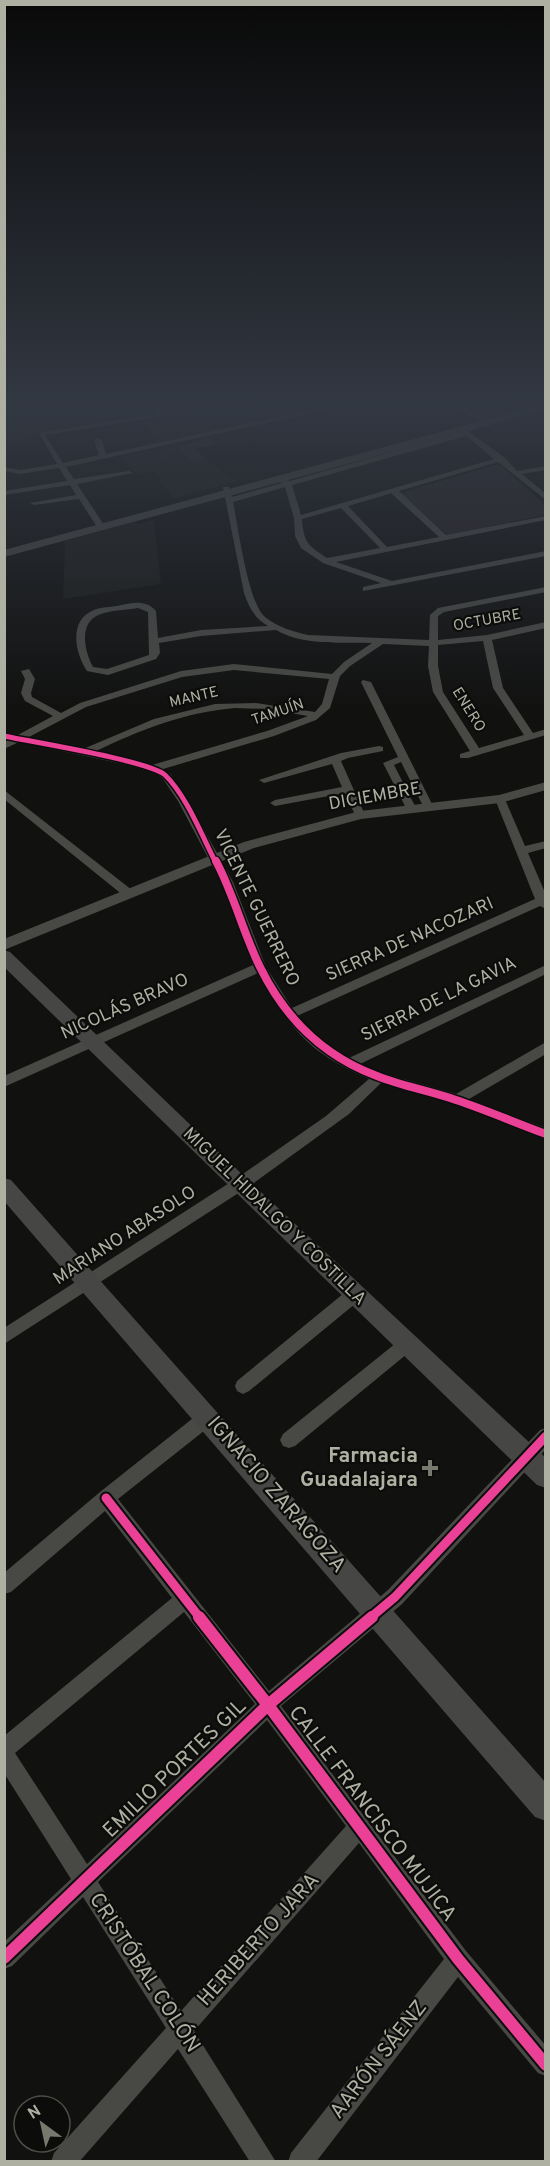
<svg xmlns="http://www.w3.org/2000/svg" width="550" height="2166" viewBox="0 0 550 2166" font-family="Overpass,sans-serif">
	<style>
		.built { fill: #1b1c1a }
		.green { fill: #272123 }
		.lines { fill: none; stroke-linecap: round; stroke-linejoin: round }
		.minor { fill: #484945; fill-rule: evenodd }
		.tertiary { fill: #484945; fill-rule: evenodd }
		.secondary { fill: #464744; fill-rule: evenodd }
		.cycleway-far3-casing { stroke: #0c0c0b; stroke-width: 8 }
		.cycleway-far2-casing { stroke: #0c0c0b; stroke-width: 11 }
		.cycleway-far1-casing { stroke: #0c0c0b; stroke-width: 13 }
		.cycleway-casing { stroke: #0c0c0b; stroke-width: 16 }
		.cycleway-far3 { stroke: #ea4096; stroke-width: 5 }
		.cycleway-far2 { stroke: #ea4096; stroke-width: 8 }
		.cycleway-far1 { stroke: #ea4096; stroke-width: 9 }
		.cycleway { stroke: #ea4096; stroke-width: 12 }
		.poi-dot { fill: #77796f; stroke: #0c0c0b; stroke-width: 2 }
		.labels { text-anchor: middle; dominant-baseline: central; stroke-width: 4.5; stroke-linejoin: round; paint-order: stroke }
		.far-street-label { font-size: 15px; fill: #aeb1a2; stroke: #0c0c0b }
		.street-label { font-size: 18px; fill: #aeb1a2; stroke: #0c0c0b }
		.near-poi-label { font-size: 21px; font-weight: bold; fill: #aeb1a2; stroke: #0c0c0b; text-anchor: end }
		.near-street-label { font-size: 21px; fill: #aeb1a2; stroke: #0c0c0b }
	</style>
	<rect width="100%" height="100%" fill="#111110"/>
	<path class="built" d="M5 407H149L155 414 38 433 39 437 5 443Z
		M232 407H332L158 444 143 421Z
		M173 446 191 463 176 467 206 460 237 481 173 499 154 471 137 474 119 457 150 450 169 467 166 469 171 468 152 450Z
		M154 520 161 584 63 599 65 541 134 522 140 524Z"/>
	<path class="green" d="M210 438 217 444 194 449 206 459 192 463 174 445H187V443Z
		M499 464 545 505V515L447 535 401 493Z"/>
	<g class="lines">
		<path class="minor" d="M152 407H159L162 416 45 435 63 463 99 455 94 440 98 438 102 440 106 454 325 407H339L66 467 74 479 129 471 133 473 77 484 106 528 105 530H99L79 499 34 505 30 503 76 495 70 485 4 495V491L67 481 59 468 20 474 4 471V467L20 470 57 464 39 433 156 414Z
			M455 407H464L484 419 479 420Z
			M463 428 504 457 517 471 546 466V470L522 474 546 494V500L498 462 399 491 446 535 546 516V520L336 562 392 581 546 551V556L363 591V587L381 583 323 563 301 548 295 536 294 518 285 487 233 502C238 526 248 603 265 617 277 627 294 632 308 635L429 640 430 615 438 608 546 587V592L444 612 438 616V640L487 635 546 622V628L492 640 503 688 533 733 546 729V735L468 758H460V754L470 751 433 692 428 666 429 646 383 644 350 666 340 676 330 708 316 720 274 736 163 769 171 775 188 801 233 882 266 967 292 1008 535 899 495 799 500 796 504 797 525 846 546 841V848L528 853 546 895V909L540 906 297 1016 327 1045 349 1058 546 965V974L360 1064 382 1073 456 1094 546 1042V1054L469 1099 546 1128V1139L454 1104 381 1083 349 1114 251 1185 4 1344V1328L240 1176 326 1116 369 1079C306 1051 292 1030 258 973L4 1087V1076L253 965 221 882 178 801 163 779 156 773 128 765 19 742 4 749V742L8 740 4 739V733L16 736 53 716 25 701 21 693 25 679 21 671 29 669 35 679 31 693 32 697 61 713 80 703 181 671 234 664 332 674 344 662 372 643C341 642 304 646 276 630L201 636 159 643 160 653 156 659 108 675 87 671C75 653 68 620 94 610 101 607 110 607 117 606 132 603 145 599 156 611L158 638 201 630 268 626C254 618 249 607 244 593L223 487H229L232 497 282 483 278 480 279 478 290 481 462 432 459 430ZM466 436 494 459 301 515 292 485ZM392 493V494L439 537 387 547 348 506ZM341 508 380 548 327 558C308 545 304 544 302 519ZM138 608 148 612 149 655 107 669 93 667C84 651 78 621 101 614 112 610 126 610 138 608ZM483 641 493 688 524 735 479 748 443 692 438 666V645ZM234 670 329 679 322 704 315 712 256 703 215 704 154 719 83 749 27 738 86 707 182 677ZM235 708 266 709 308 716 267 731 152 765 94 752C140 730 185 712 235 708Z
			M363 680 371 682 433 806 432 808H424L401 762 394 765 416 808 411 811 406 808 383 763 398 757 361 682Z
			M379 746 383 747V751L348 758 341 761 365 815 364 817H356L345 793 275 806 270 803 275 800 342 787 332 764 264 783 259 780 341 753Z
			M4 790 132 890 134 893 132 896H124L4 799Z
			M355 1287 361 1289 363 1294 361 1299 249 1391 243 1394 237 1391 235 1386 237 1381 349 1289Z
			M407 1337 413 1339 415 1344 413 1349 295 1446 289 1448 283 1446 280 1440 283 1434 401 1339Z
			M208 1409 214 1411 216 1417 214 1423 118 1499 269 1691 388 1590 540 1430 546 1428V1449L402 1604 281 1706 466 1951 546 2046V2076L538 2073 458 1977 316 2162H288L291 2153 444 1959 359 1843 194 2031 276 2162H250L178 2049 79 2162H51L54 2153 166 2028 83 1897 12 1966 4 1969V1942L71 1879 4 1773V1736L172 1598 105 1511 11 1592 4 1594V1573L100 1492 202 1411ZM184 1612 255 1704 87 1864 15 1753ZM267 1720 346 1826 181 2011 98 1882Z"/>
		<path class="tertiary" d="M546 782V790L500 803 361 819 254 848 4 950V939L244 842 360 811 499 795Z"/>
		<path class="secondary" d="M532 407H546V410L4 557V550Z
			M4 950 10 952 247 1179 546 1458V1488L537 1485 4 967Z
			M4 1178 11 1180 546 1783V1821L535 1817 4 1201Z"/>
		<defs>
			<path id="cycleway-far3" d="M4 736C32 742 150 761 165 775 186 795 202 836 216 863"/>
			<path id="cycleway-far2" d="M216 861C234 895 243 932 260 967 285 1018 323 1056 377 1076 402 1086 430 1091 456 1100 486 1110 516 1123 546 1134"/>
			<path id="cycleway-far1" d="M106 1498 200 1618
				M370 1618 395 1597 546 1436"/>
			<path id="cycleway" d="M199 1617 268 1705 458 1959 546 2065
				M4 1958 268 1705 372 1617"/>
		</defs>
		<use href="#cycleway-far3" class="cycleway-far3-casing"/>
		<use href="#cycleway-far2" class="cycleway-far2-casing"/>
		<use href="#cycleway-far1" class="cycleway-far1-casing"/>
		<use href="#cycleway" class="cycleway-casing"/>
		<use href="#cycleway-far3" class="cycleway-far3"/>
		<use href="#cycleway-far2" class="cycleway-far2"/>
		<use href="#cycleway-far1" class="cycleway-far1"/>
		<use href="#cycleway" class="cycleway"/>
	</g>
	<linearGradient id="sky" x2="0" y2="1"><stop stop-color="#090909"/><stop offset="0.57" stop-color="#323842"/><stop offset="1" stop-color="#323842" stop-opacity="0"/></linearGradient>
	<rect width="550" height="710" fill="url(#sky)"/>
	<path class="poi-dot" d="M427 1459h6v6h6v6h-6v6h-6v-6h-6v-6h6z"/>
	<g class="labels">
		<g class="far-street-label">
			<text transform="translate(487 621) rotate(-10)">OCTUBRE</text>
			<text transform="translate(194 698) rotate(-13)">MANTE</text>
			<text transform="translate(468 710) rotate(58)">ENERO</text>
			<text transform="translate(278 713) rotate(-19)">TAMUÍN</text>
		</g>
		<g class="street-label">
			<text transform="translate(375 797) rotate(-10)">DICIEMBRE</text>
			<text transform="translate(256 908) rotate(64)">VICENTE GUERRERO</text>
			<text transform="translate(410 940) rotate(-24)">SIERRA DE NACOZARI</text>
			<text transform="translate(439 1000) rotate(-26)">SIERRA DE LA GAVIA</text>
			<text transform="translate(125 1007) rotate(-24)">NICOLÁS BRAVO</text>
			<text transform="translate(274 1217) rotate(44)">MIGUEL HIDALGO Y COSTILLA</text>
			<text transform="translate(125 1236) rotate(-33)">MARIANO ABASOLO</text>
		</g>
		<g class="near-poi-label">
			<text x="418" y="1456">Farmacia<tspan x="418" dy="24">Guadalajara</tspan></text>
		</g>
		<g class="near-street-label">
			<text transform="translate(276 1495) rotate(49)">IGNACIO ZARAGOZA</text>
			<text transform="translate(175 1769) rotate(-44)">EMILIO PORTES GIL</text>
			<text transform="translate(372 1814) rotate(53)">CALLE FRANCISCO MUJICA</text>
			<text transform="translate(259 1940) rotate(-48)">HERIBERTO JARA</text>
			<text transform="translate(144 1973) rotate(57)">CRISTÓBAL COLÓN</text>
			<text transform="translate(379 2060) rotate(-52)">AARÓN SÁENZ</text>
		</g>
	</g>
	<rect width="550" height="2166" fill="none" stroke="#aeb1a2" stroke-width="12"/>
	<g transform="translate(42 2124) rotate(327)"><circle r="28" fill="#0c0c0b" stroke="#4d4e47" stroke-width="1.5"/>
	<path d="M0-4.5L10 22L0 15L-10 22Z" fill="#77796f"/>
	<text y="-9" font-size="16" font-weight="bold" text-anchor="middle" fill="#aeb1a2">N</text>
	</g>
</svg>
